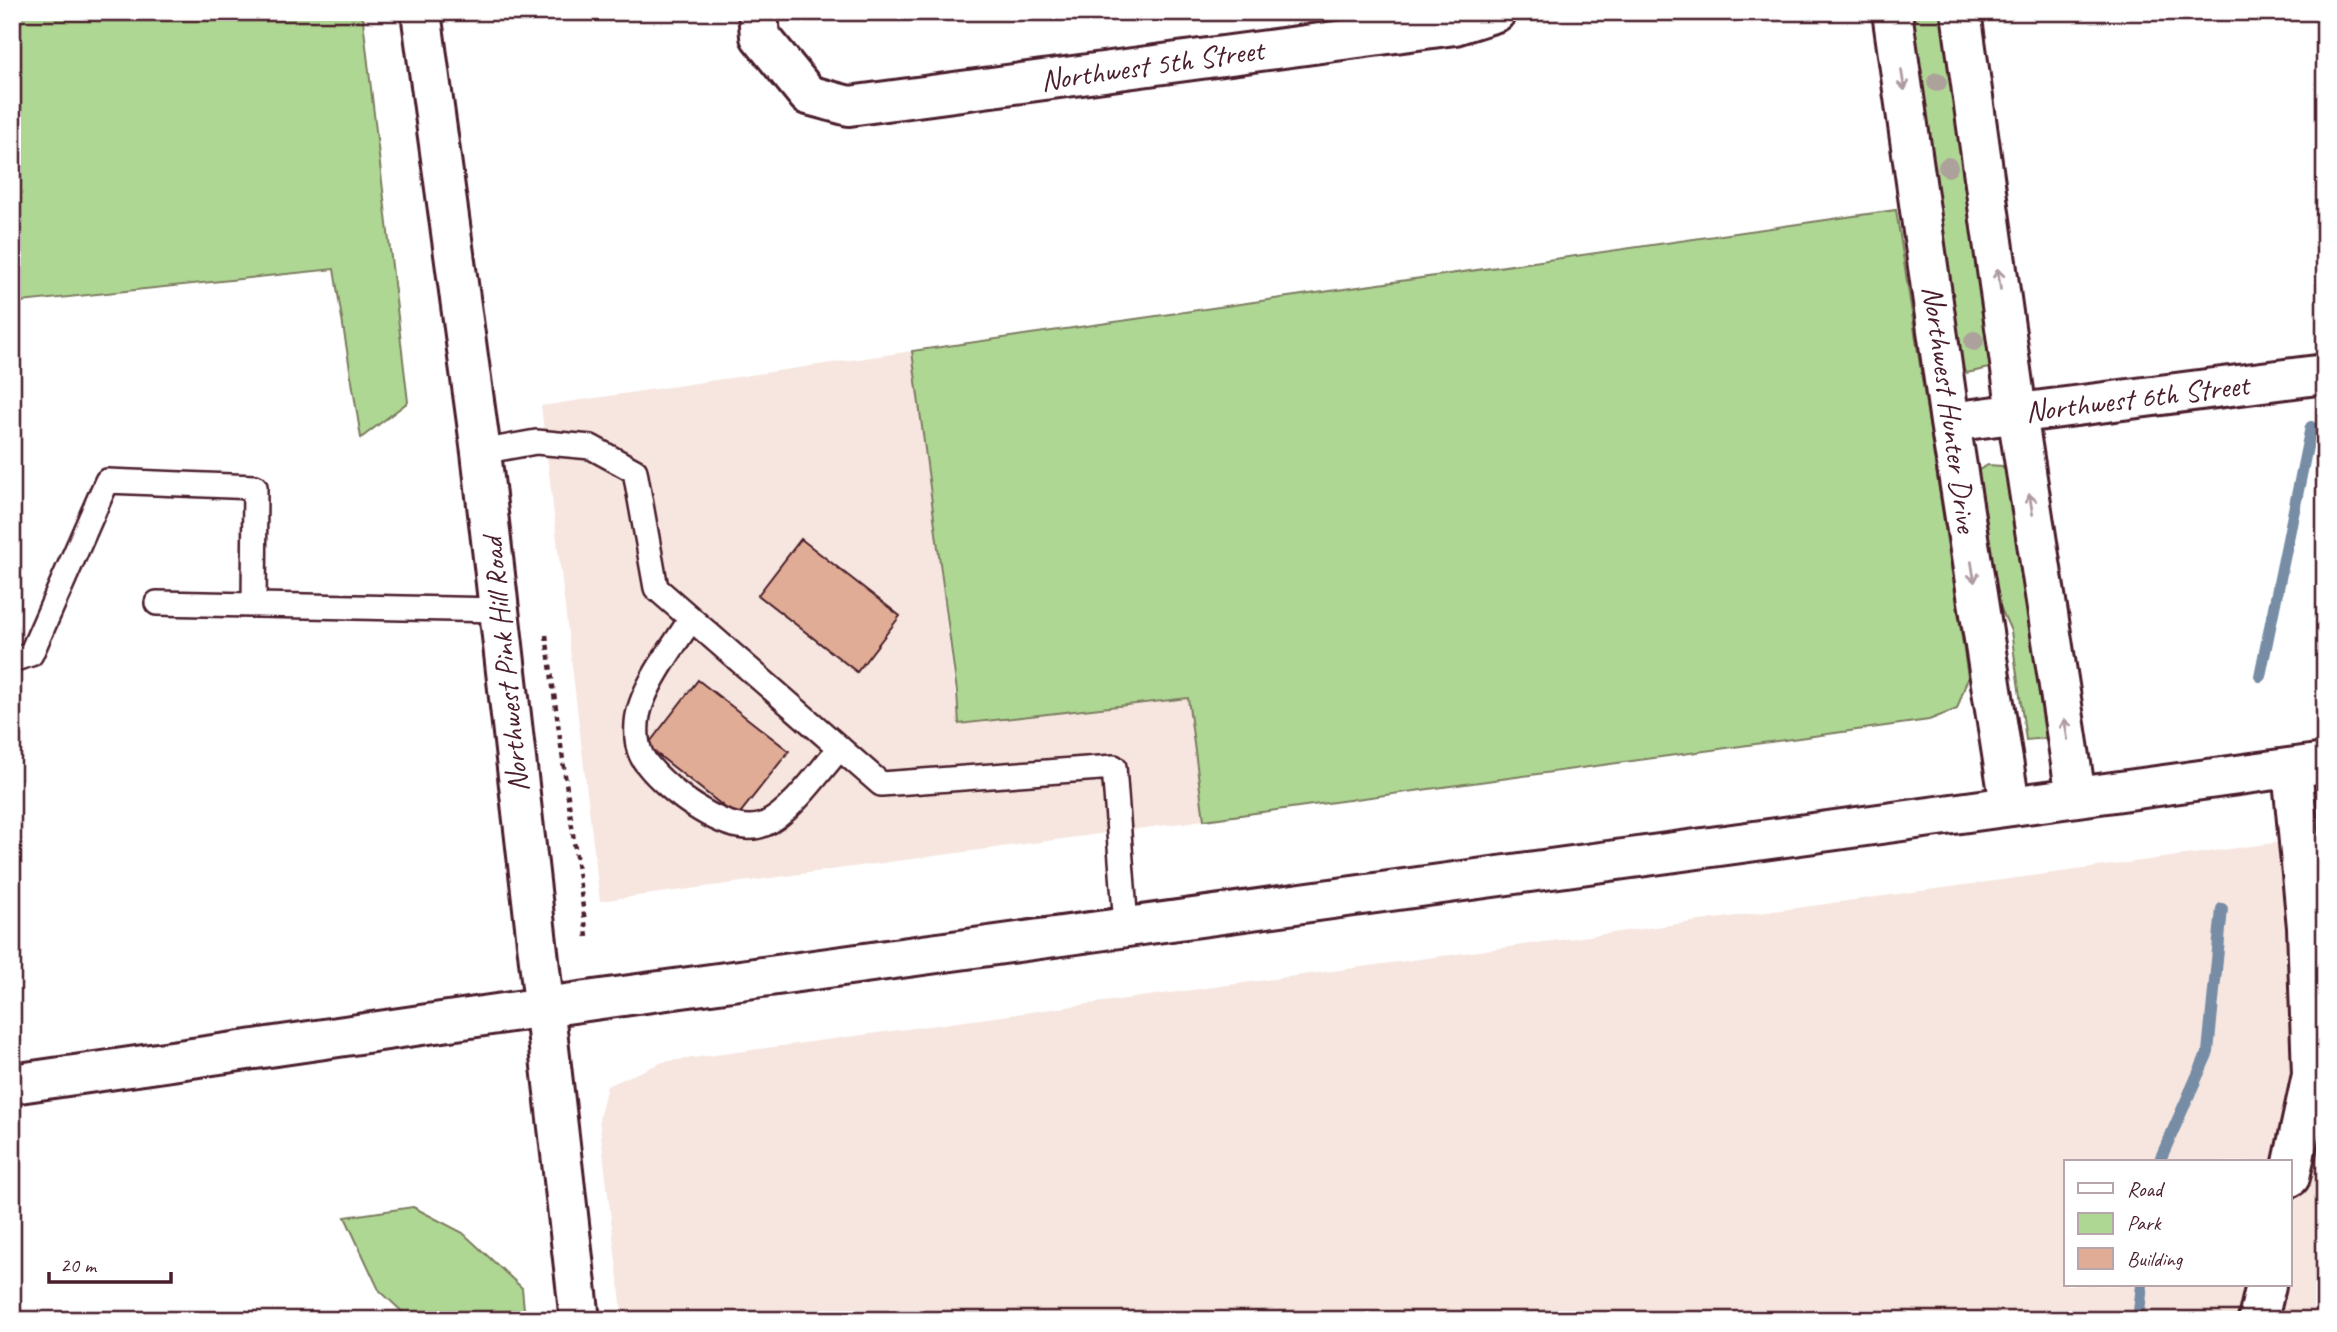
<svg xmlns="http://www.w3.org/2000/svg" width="2337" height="1332" viewBox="0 0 2337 1332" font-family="Caveat,sans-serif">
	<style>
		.built { fill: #f6e6df; fill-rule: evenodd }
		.green { fill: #afd794; stroke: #7c7b60; stroke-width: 2 }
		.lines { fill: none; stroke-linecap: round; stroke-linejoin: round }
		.stream { stroke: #778ca5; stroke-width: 12 }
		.building { fill: #e0ac95; stroke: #4a1f2b; stroke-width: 2 }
		.service-casing { stroke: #4a1f2b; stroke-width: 28 }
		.minor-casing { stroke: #4a1f2b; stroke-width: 44 }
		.secondary-casing { stroke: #4a1f2b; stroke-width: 44 }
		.primary-casing { stroke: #4a1f2b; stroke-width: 44 }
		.path { stroke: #4a1f2b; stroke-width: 4.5; stroke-dasharray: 5 5; stroke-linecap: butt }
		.service { stroke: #fff; stroke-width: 23 }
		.minor { stroke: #fff; stroke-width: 38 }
		.secondary { stroke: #fff; stroke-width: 38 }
		.primary { stroke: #fff; stroke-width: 38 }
		.tree { fill: #aca29b }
		.oneway { stroke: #ae9aa0 }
		.labels { text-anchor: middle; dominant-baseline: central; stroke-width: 5; stroke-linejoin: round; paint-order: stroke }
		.street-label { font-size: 30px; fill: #4a1f2b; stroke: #fff }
	</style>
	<rect width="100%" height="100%" fill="#fff"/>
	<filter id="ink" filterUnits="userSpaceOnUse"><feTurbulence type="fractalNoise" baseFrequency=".0143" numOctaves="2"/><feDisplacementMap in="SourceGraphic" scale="14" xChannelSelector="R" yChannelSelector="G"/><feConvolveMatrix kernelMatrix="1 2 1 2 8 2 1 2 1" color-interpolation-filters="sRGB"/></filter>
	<g filter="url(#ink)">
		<path class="built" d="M912 351 959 724 1188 698 1204 820 600 901 541 406Z
			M2325 836V1320H623L599 1119 607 1086 663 1062ZM2066 1162H2290V1285H2066Z"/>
		<path class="green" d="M12 12H362L408 402 361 438 334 269 12 303Z
			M1909 12H1946L1993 361 1989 368 1967 373 1957 365Z
			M1896 210 1968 677 1957 709 1929 720 1204 820 1188 698 959 724 957 692 912 351Z
			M1988 465 2002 466 2011 480 2046 738 2026 740 2011 631 1990 584 1974 479 1979 470Z
			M413 1207 463 1233 522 1288 525 1320H411L379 1290 345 1217Z"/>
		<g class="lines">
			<path class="stream" d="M2260 676 2311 427
				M2159 1162 2208 1052 2222 909
				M2138 1320 2142 1285"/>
		</g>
		<path class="building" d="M801 539 900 616 857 672 758 595Z
			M698 680 789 751 737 817 647 746Z"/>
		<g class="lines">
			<defs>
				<path id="service" d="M481 452 536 442 591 447 635 471 656 588 881 784 1114 767 1126 926
					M157 603 500 610
					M691 619C674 646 639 691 637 723 636 738 637 752 647 764 667 790 730 840 765 824 791 813 820 770 840 748
					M12 660 31 654 107 481 255 487 254 605"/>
				<path id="minor" d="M758 12 760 36 808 95 849 106 1455 25 1496 12
					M1892 12 1950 422 2010 805
					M1961 12 2017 413 2076 796
					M1950 422 2325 374
					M2290 1177 2312 1075 2307 927 2292 768
					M2258 1320 2266 1285"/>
				<path id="secondary" d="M421 12 481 452 580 1320"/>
				<path id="primary" d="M12 1084 594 1000 2325 763"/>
			</defs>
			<use href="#service" class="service-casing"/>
			<use href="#minor" class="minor-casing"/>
			<use href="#secondary" class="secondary-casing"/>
			<use href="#primary" class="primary-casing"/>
			<path class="path" d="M546 635 587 937"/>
			<use href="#service" class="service"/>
			<use href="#minor" class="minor"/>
			<use href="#secondary" class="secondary"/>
			<use href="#primary" class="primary"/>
		</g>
		<g class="tree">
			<circle cx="1937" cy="82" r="10"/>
			<circle cx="1948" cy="167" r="10"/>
			<circle cx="1974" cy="341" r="10"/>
		</g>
		<defs><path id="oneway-shaft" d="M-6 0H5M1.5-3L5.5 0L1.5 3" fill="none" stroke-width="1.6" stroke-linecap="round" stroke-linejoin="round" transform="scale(1.75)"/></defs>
		<g class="oneway">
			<use href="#oneway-shaft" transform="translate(1903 80) rotate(81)"/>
			<use href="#oneway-shaft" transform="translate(1999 279) rotate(-98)"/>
			<use href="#oneway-shaft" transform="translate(2031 504) rotate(-99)"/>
			<use href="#oneway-shaft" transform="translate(1973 572) rotate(81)"/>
			<use href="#oneway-shaft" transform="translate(2066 729) rotate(-99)"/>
		</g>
	</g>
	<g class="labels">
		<g class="street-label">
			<text transform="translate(1152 65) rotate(-8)">Northwest 5th Street</text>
			<text transform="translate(2137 398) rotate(-7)">Northwest 6th Street</text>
			<text transform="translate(1950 409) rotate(82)">Northwest Hunter Drive</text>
			<text transform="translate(505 665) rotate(-96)">Northwest Pink Hill Road</text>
		</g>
	</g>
	<rect width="2337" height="1332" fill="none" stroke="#fff" stroke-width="42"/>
	<rect x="21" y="21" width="2295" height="1290" fill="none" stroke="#4a1f2b" stroke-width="2.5" filter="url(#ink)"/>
	<rect x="2064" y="1160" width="228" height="126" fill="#ffffff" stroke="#b7a5aa" stroke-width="2"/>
	<rect x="2078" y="1183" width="35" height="10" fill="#ffffff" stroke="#b7a5aa" stroke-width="2"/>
	<text x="2127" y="1196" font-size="21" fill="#4a1f2b">Road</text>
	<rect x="2078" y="1213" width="35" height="21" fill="#afd794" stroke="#b7a5aa" stroke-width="2"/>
	<text x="2127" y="1230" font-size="21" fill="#4a1f2b">Park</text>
	<rect x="2078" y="1248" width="35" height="21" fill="#e0ac95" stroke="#b7a5aa" stroke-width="2"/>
	<text x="2127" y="1266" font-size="21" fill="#4a1f2b">Building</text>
	<path d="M49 1272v10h122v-10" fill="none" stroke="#4a1f2b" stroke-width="3.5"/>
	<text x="60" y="1272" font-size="21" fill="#4a1f2b" stroke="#ffffff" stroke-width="5" paint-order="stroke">20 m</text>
</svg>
